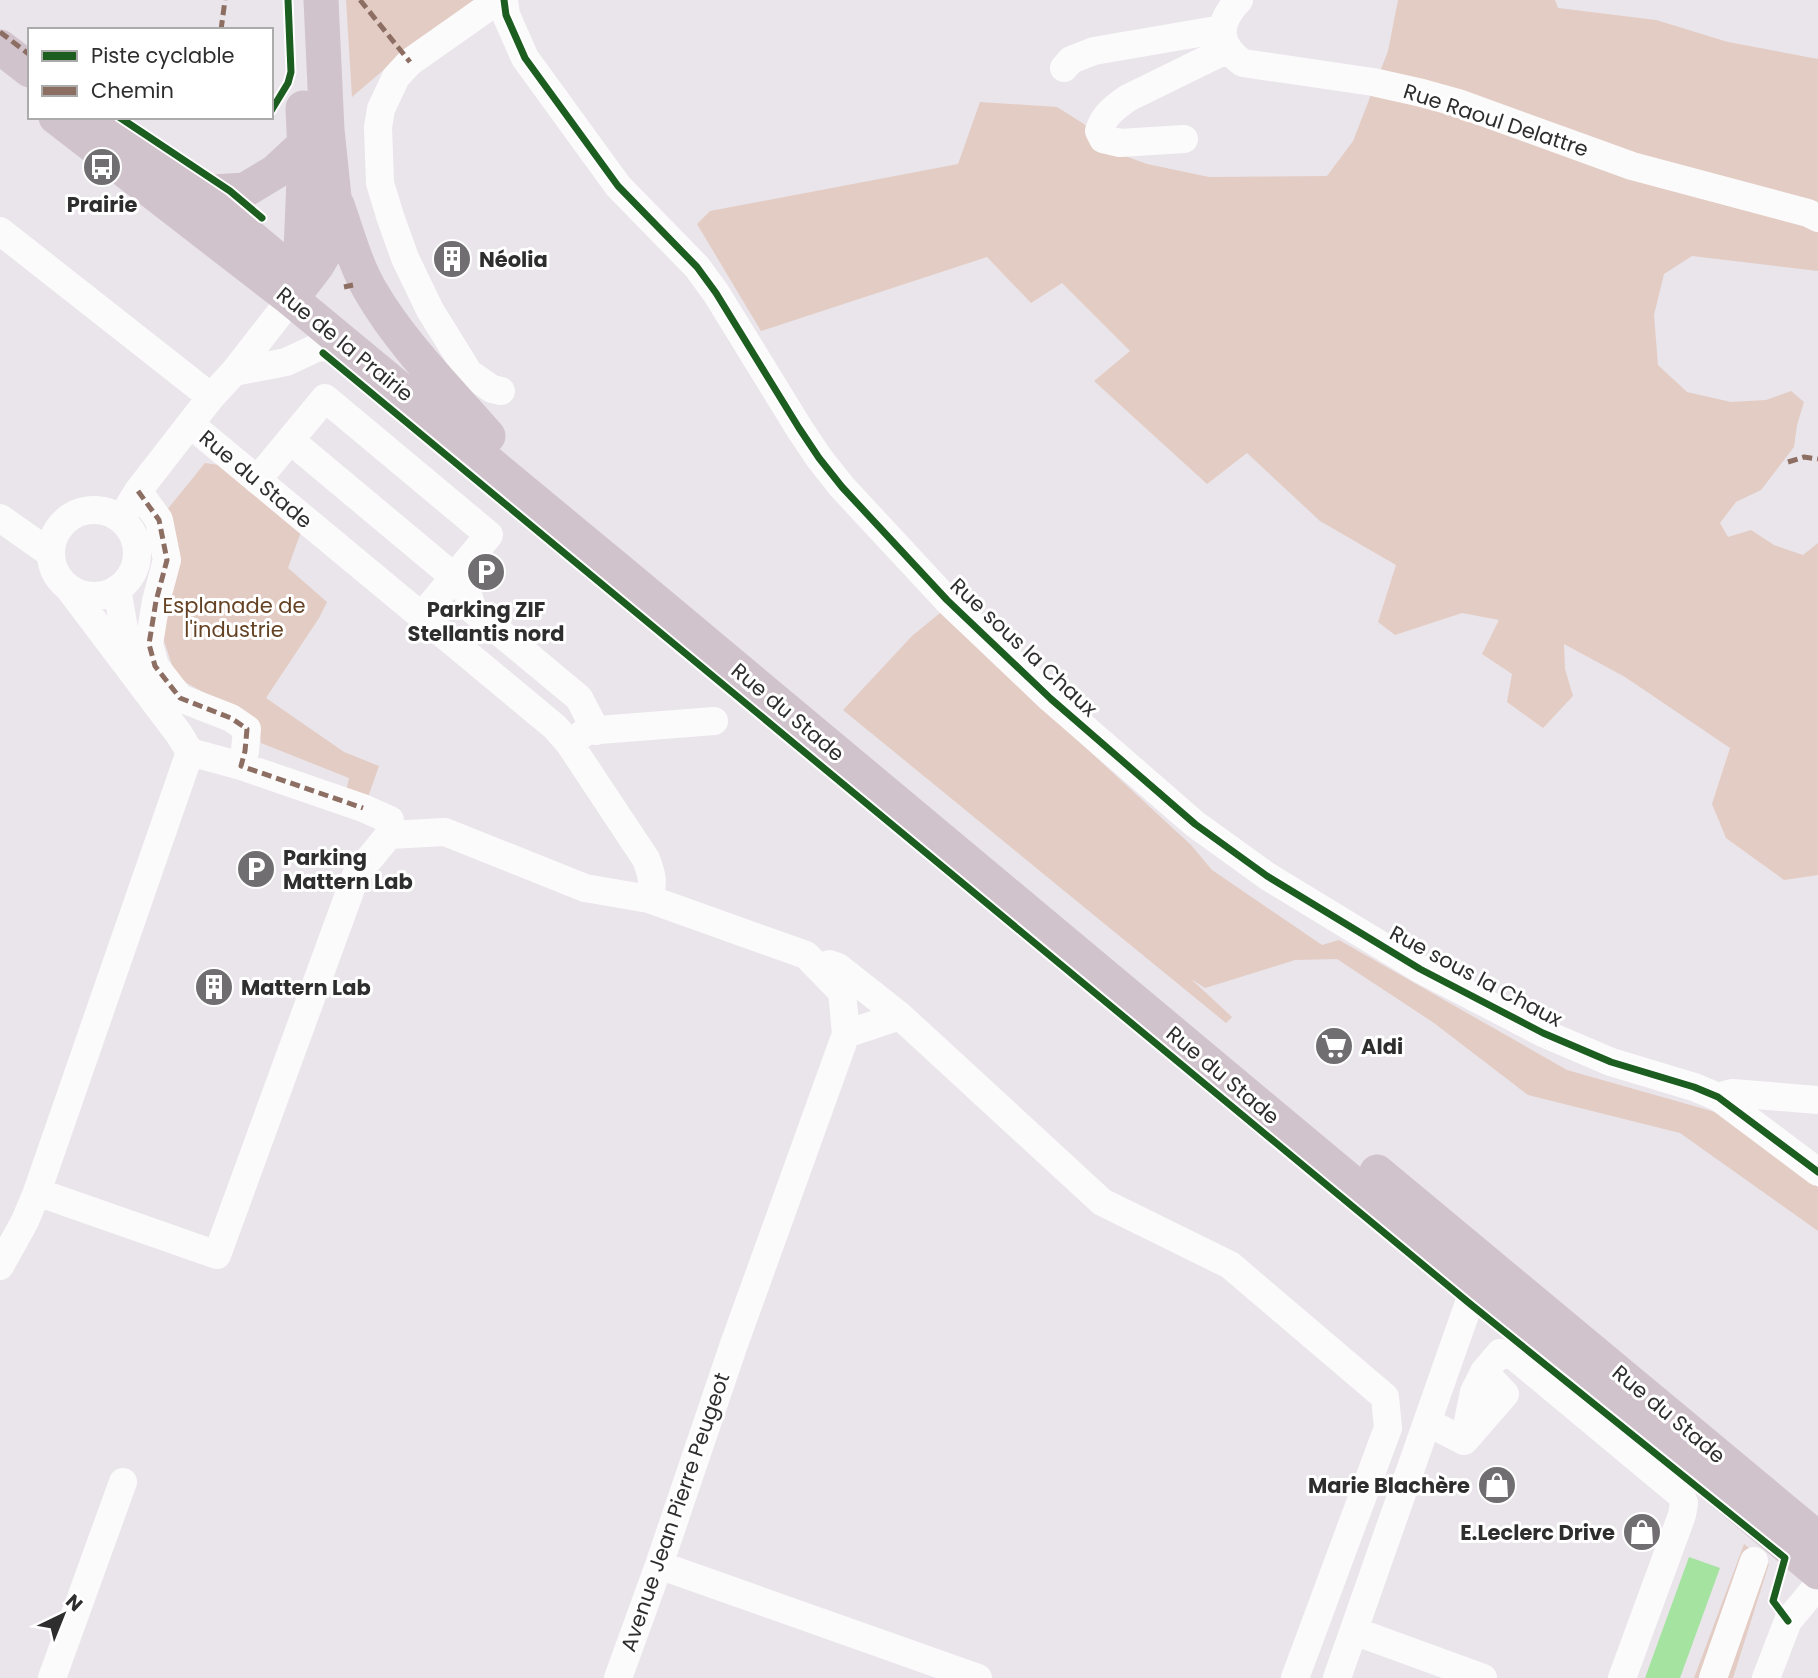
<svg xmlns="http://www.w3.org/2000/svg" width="1818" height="1678" viewBox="0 0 1818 1678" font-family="Poppins,sans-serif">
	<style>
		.green { fill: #e3ccc4 }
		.water { fill: #a5e3a1 }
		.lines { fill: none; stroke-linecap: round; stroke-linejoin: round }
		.minor { stroke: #fcfbfc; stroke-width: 28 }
		.major { stroke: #d1c3cb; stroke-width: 35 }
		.quiet { stroke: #8d6e63; stroke-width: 5; stroke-dasharray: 10 5; stroke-linecap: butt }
		.cycleway-casing { stroke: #fff; stroke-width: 11 }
		.cycleway { stroke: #1b5e20; stroke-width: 7 }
		.labels { text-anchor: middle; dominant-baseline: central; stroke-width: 6; stroke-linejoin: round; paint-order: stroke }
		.street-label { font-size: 21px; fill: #2e2e2e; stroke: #fff }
		.poi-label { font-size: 21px; font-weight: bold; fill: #2e2e2e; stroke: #fff; text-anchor: start }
		.park-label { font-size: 21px; fill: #654224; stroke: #fff }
	</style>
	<rect width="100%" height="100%" fill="#eae5ea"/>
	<path class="green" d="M346 0H479L394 61 352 97Z
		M1398 0H1555L1558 8 1656 20 1728 42 1818 59V271L1692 256 1664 274 1654 315 1658 365 1687 392 1731 402 1766 400 1791 391 1804 402 1797 425 1794 447 1761 490 1736 502 1720 523 1728 537 1751 530 1774 545 1803 555 1818 543V875L1784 880 1726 838 1712 804 1730 748 1625 677 1564 644 1565 669 1573 696 1543 728 1507 702 1512 674 1482 654 1499 620 1462 613 1395 635 1378 622 1396 565 1320 521 1247 453 1207 484 1094 381 1130 351 1062 283 1031 303 987 257 761 331 697 224 710 211 958 164 980 102 1057 107 1084 124 1106 149 1147 164 1209 177 1327 176 1353 141 1388 51Z
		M205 463 225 466 302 529 288 568 327 602 319 618 266 698 344 752 379 766 367 800 346 792 349 778 261 743 259 730 253 720 176 677 161 632 166 511Z
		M940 613 1191 845 1212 870 1322 945 1339 940 1567 1070 1722 1114 1818 1187V1231L1680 1133 1528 1095 1434 1023 1337 959 1295 960 1205 988 1191 979 1232 1017 1226 1023 843 710 912 636Z
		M1744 1544 1769 1564 1733 1678H1694Z"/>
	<path class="water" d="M1689 1557 1720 1568 1680 1678H1645Z"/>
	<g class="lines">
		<path class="minor" d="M504 0 506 15 525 58 618 186 697 267 716 293 799 428 819 458 842 487 947 600 1051 699 1195 824 1267 876 1420 969 1543 1033 1611 1062 1694 1087 1718 1097 1818 1172
			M1239 0C1217 23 1216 44 1243 63L1373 82 1422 93 1458 103 1632 166 1808 213 1818 218
			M1064 68 1071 60 1094 51 1222 29
			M1184 139 1120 143 1103 139 1099 131C1104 115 1115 107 1128 98L1228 49
			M0 231 211 397
			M234 372 286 362 316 348 345 345
			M501 391 492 389 469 373 430 310 405 258 390 216 380 183 378 127 381 109 396 77 410 62 491 5 504 2
			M190 424 555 727 569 743 646 859C652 875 654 882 649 899
			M290 440 454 577
			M257 480 325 398 489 535 422 616
			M51 553a43 43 0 1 1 86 0a43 43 0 1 1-86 0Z
			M0 518 50 553
			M121 519 138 491 190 424 211 397 234 372 291 299
			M460 570 473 610 579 698 596 731
			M117 589 130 664
			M580 736 586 731 714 721
			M190 752 241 766
			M389 835 445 832 585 888 649 899 806 955 842 992 846 1034 733 1347 659 1565 618 1678
			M829 964 838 967 900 1016
			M846 1034 900 1016 1102 1202 1230 1265 1385 1397 1388 1428 1295 1678
			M1718 1097 1732 1093 1818 1100
			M37 1192 217 1255 356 875 389 835 390 820 363 808 241 766 245 751 247 729 231 718 180 698 155 666 149 644 156 601 167 560 159 520 138 491
			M0 1266 25 1221 37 1192 190 752 179 734 68 587
			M1427 1422 1464 1441 1474 1392 1484 1372 1500 1353 1514 1356 1681 1495 1684 1503 1682 1515 1622 1678
			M1465 1440 1505 1394 1484 1372
			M659 1565 978 1678
			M1354 1631 1483 1678
			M52 1678 123 1482
			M1337 1678 1475 1286
			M1713 1678 1754 1561
			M1766 1678 1788 1621 1818 1585"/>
		<path class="major" d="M0 47 30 70
			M303 108 305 154 301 252 304 281
			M56 117 291 299 628 578 1818 1572
			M101 122 198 193 297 276
			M198 193 245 190 275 172 304 145
			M337 205C347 233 355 264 370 290 401 344 448 390 488 436
			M291 299 317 265 330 243 334 197 327 130 321 0
			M1377 1172 1818 1539"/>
		<path class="quiet" d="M360 0 410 62
			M221 30 225 0
			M0 32 30 55
			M344 287 353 285
			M1788 462 1804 457 1818 459
			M138 491 159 520 167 560 156 601 149 644 155 666 180 698 231 718 247 729 245 751 241 766 363 808"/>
		<defs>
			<path id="cycleway" d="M504 0 506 15 525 58 618 186 697 267 716 293 799 428 819 458 842 487 947 600 1051 699 1195 824 1267 876 1420 969 1543 1033 1611 1062 1694 1087 1718 1097 1818 1172
				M271 111 288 83 291 72 288 0
				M119 117 230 191 262 218
				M323 353 1469 1303 1785 1558 1773 1601 1788 1621"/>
		</defs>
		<use href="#cycleway" class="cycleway-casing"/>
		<use href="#cycleway" class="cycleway"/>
	</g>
	<defs>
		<symbol id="bus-disc" viewBox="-11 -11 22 22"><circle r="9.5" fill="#706e70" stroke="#fff"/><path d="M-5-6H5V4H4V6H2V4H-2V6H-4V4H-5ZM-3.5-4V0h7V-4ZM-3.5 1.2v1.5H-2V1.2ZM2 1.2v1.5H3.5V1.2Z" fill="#fff"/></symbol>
		<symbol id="building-disc" viewBox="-11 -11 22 22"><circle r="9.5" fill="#706e70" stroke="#fff"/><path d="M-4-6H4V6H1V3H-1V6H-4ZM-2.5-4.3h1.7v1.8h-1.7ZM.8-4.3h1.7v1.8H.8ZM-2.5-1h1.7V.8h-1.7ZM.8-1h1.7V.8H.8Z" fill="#fff"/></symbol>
		<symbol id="parking-disc" viewBox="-11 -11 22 22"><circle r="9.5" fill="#706e70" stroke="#fff"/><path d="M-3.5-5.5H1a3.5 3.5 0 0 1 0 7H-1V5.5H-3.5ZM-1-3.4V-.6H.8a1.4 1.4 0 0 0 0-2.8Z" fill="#fff"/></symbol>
		<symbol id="supermarket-disc" viewBox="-11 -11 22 22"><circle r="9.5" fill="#706e70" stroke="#fff"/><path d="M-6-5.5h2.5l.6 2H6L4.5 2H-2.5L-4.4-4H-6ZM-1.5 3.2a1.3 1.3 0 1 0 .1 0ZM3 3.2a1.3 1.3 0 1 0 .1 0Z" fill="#fff"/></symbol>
		<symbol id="shop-disc" viewBox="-11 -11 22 22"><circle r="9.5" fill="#706e70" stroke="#fff"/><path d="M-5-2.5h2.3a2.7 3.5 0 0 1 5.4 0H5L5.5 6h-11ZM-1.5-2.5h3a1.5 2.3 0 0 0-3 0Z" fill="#fff"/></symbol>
	</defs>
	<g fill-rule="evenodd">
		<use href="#bus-disc" x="80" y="145" width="44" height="44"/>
		<use href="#building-disc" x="430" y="237" width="44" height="44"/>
		<use href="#parking-disc" x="464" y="550" width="44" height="44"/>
		<use href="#parking-disc" x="234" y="847" width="44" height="44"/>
		<use href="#building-disc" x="192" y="965" width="44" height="44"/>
		<use href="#supermarket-disc" x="1312" y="1024" width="44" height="44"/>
		<use href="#shop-disc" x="1475" y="1463" width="44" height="44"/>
		<use href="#shop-disc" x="1620" y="1510" width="44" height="44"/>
	</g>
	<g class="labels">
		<g class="street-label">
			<text transform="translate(1496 120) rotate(18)">Rue Raoul Delattre</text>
			<text transform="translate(345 344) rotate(39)">Rue de la Prairie</text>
			<text transform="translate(256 479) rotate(40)">Rue du Stade</text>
			<text transform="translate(1024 647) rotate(43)">Rue sous la Chaux</text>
			<text transform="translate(788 712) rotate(40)">Rue du Stade</text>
			<text transform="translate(1476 976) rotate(28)">Rue sous la Chaux</text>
			<text transform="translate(1223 1075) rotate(40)">Rue du Stade</text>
			<text transform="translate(1669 1414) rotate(40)">Rue du Stade</text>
			<text transform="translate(675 1512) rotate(-71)">Avenue Jean Pierre Peugeot</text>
		</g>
		<g class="poi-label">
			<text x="102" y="204" text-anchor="middle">Prairie</text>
			<text x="479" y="259">Néolia</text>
			<text x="486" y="609" text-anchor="middle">Parking ZIF<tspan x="486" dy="24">Stellantis nord</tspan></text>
			<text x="283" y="857">Parking<tspan x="283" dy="24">Mattern Lab</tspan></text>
			<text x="241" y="987">Mattern Lab</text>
			<text x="1361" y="1046">Aldi</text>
			<text x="1470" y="1485" text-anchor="end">Marie Blachère</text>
			<text x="1615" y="1532" text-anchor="end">E.Leclerc Drive</text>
		</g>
		<g class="park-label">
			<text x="234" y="605">Esplanade de<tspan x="234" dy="24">l'industrie</tspan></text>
		</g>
	</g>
	<rect x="28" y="28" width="245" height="91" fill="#ffffff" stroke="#ababab" stroke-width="2"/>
	<rect x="42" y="51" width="35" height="10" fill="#1b5e20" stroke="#ababab" stroke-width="2"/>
	<text x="91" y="63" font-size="21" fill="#2e2e2e">Piste cyclable</text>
	<rect x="42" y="86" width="35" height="10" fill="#8d6e63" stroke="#ababab" stroke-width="2"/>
	<text x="91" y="98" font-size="21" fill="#2e2e2e">Chemin</text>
	<g transform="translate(63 1615) rotate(43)" stroke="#ffffff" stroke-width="5" paint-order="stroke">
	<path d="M0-5L12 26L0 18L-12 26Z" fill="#2e2e2e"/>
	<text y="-10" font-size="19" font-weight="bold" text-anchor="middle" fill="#2e2e2e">N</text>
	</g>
</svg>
